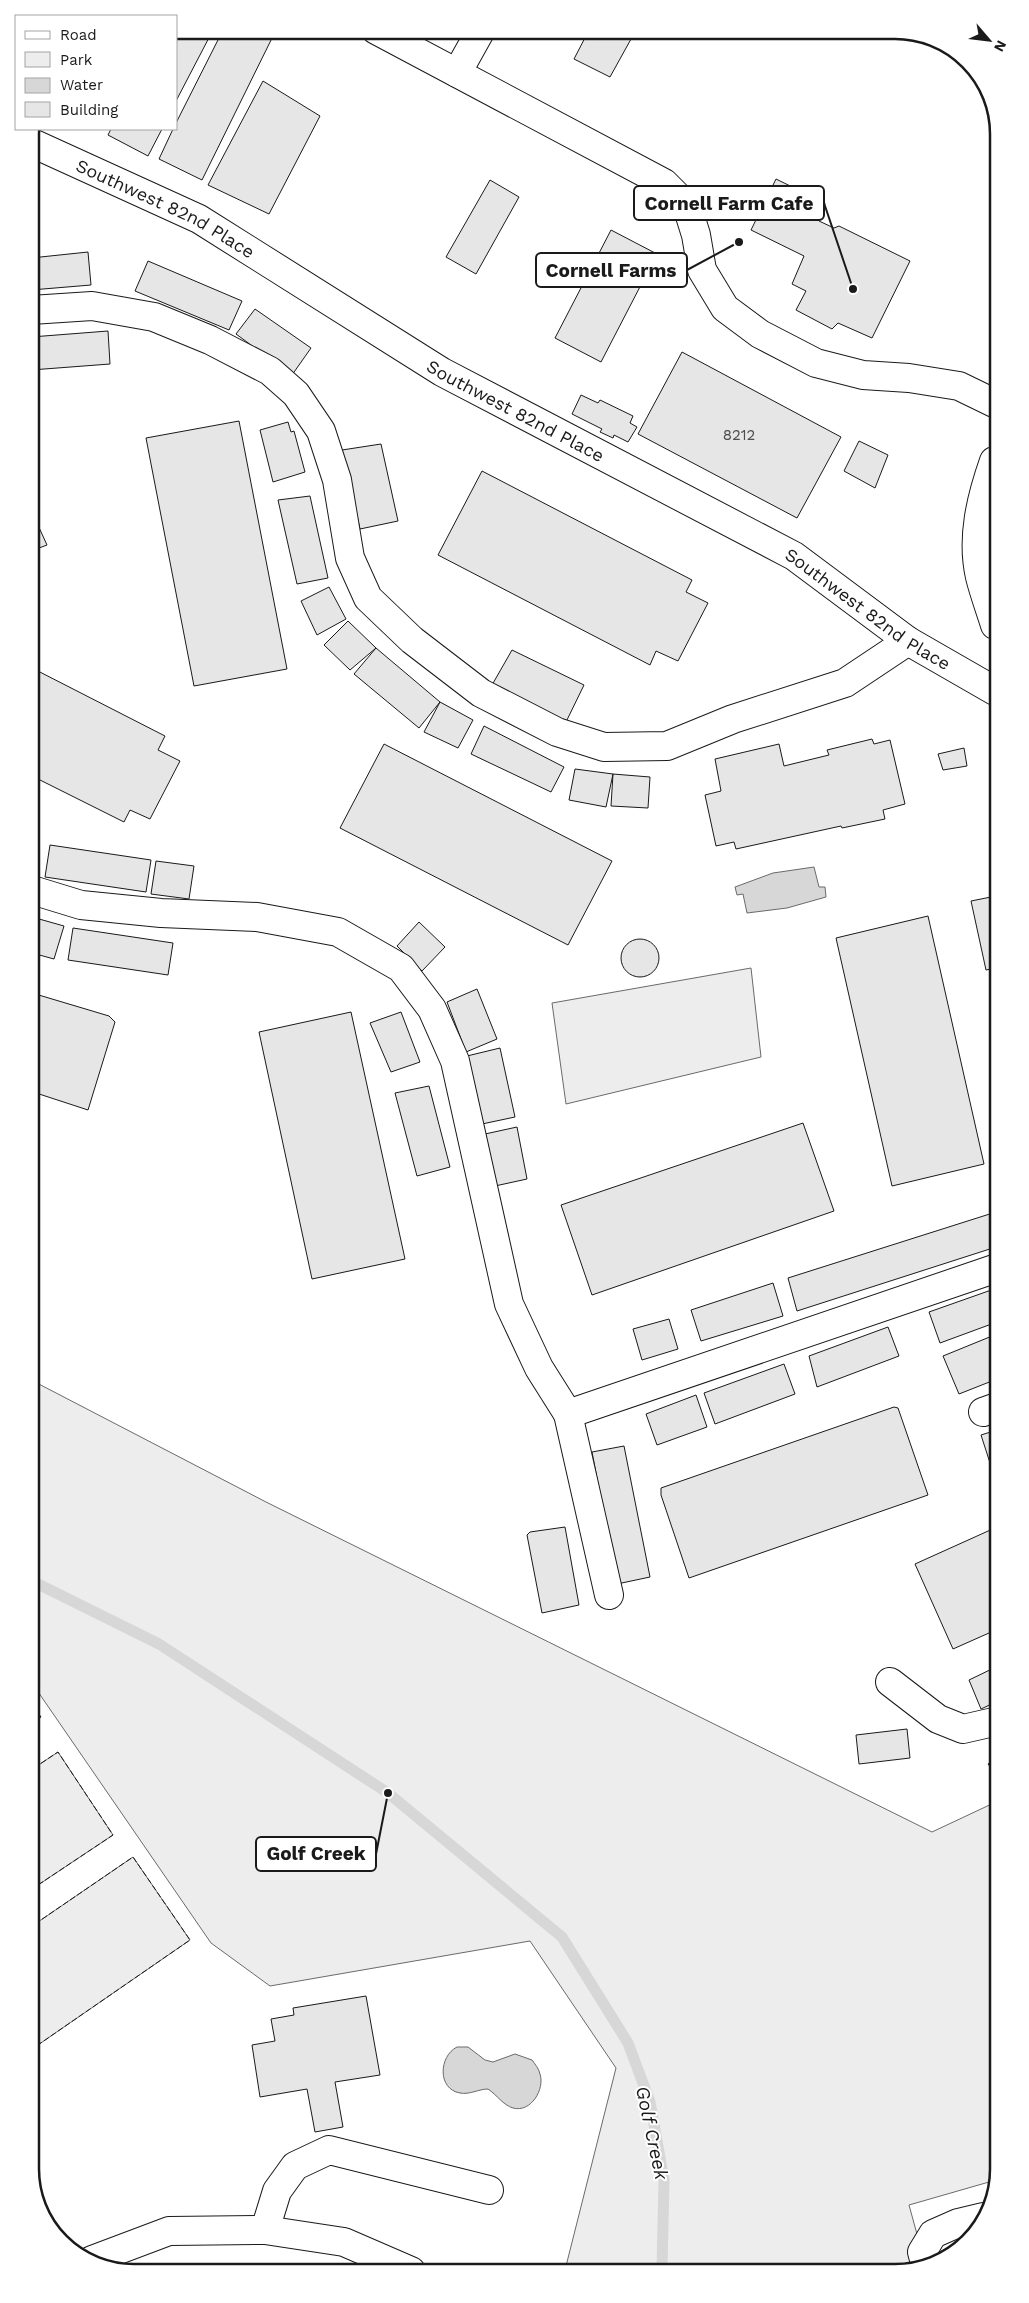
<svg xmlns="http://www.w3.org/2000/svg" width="1029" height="2303" viewBox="0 0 1029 2303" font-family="'Work Sans',sans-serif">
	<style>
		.green { fill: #ededed; stroke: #6a6a6a }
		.water { fill: #d7d7d7; stroke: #6a6a6a }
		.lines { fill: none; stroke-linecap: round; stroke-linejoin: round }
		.stream { stroke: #d7d7d7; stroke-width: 11 }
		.building { fill: #e6e6e6; stroke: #1a1a1a }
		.minor-casing { stroke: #1a1a1a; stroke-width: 30 }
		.minor { stroke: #fff; stroke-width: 28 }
		.fence { stroke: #1a1a1a; stroke-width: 1; stroke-dasharray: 6 2.5; stroke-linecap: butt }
		.labels { text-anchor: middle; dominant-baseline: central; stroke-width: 4; stroke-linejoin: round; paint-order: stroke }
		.number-label { font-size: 15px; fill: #4d4d4d }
		.street-label { font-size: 18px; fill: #1a1a1a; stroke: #fff }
		.water-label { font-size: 19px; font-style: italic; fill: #1a1a1a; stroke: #fff }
		.rim { fill: none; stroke: #1a1a1a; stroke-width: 2.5 }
		.leader { fill: none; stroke: #1a1a1a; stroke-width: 2 }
		.callout-dot { fill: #1a1a1a; stroke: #fff; stroke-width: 2 }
		.callout { fill: #fff; stroke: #1a1a1a; stroke-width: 2 }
		.callout-label { font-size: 19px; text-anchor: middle; font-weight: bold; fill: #1a1a1a }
	</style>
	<rect width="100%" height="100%" fill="#fff"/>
	<path class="green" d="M751 968 761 1057 566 1104 552 1003Z
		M33 1381 266 1502 932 1832 998 1801 999 2169 996 2180 909 2205 926 2267 565 2270 616 2068 530 1941 270 1986 211 1943 34 1686Z
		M58 1752 113 1835 35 1887 34 1768Z
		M133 1857 190 1940 35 2047V1924Z"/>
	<path class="water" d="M814 867 819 887H825L826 897 787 908 747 913 743 894 737 895 735 887 773 873Z
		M457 2047H468L485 2060 493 2062 515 2054 532 2060C535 2064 539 2069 540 2074 545 2089 531 2113 513 2108 503 2105 497 2095 488 2089 479 2089 469 2095 460 2093 437 2089 439 2056 457 2047Z"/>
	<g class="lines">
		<path class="stream" d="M34 1582 159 1644 388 1793 562 1937 628 2043 650 2102 664 2180 662 2269"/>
	</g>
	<path class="building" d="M176 30H213L176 101Z
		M223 30H276L202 180 159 159 173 129H176V123Z
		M589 30H636L610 77 574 59Z
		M263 81 320 116 269 214 208 185Z
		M111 129H162L148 156 108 135Z
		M776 179 825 203 819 221 834 228 839 226 910 261 872 338 838 323 832 329 796 310 806 291 792 284 804 256 751 230Z
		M490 180 519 197 476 274 446 257Z
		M611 230 657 254 601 362 555 338Z
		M88 252 91 285 31 290V258Z
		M148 261 242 301 229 330 135 291Z
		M255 309 311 348 292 375 236 334Z
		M108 331 110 364 31 370V337Z
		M682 352 841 437 797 518 638 434Z
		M581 395 598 403 600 400 633 416 630 423 637 427 628 442 614 435 613 438 600 432 602 429 572 414Z
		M239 421 287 669 194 686 146 438Z
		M288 422 291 432 294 431 305 472 273 482 260 430Z
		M859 441 888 455 875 488 844 471Z
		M381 444 398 521 360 529 342 450Z
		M482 471 692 580 686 592 708 603 678 661 656 651 650 665 438 555Z
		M310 496 328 578 297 584 278 500Z
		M31 510 47 545 31 551Z
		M329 587 346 619 317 635 301 601Z
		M348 621 376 648 350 670 324 645Z
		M376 648 440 702 419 728 354 674Z
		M512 650 584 685 566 722 492 685Z
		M32 668 165 736 158 750 180 761 150 819 130 810 124 822 32 776Z
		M440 702 473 720 458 748 424 732Z
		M484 726 564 767 551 792 471 754Z
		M872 739 874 744 890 740 905 804 883 810 885 819 842 828 841 826 736 849 734 842 716 846 705 795 721 791 715 759 779 744 784 766 829 755 827 750Z
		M384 744 612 861 568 945 340 828Z
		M964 748 967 766 943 770 938 754Z
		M575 769 613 774 606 807 569 800Z
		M613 774 650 777 648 808 611 806Z
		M50 845 151 860 146 892 45 877Z
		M156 861 194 866 189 899 151 894Z
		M996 896V968L986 970 971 901Z
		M928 916 984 1164 892 1186 836 938Z
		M32 917 64 926 54 959 32 953Z
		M419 922 445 947 422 971 397 946Z
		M73 928 173 943 168 975 68 960Z
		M621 958a19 19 0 1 1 38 0a19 19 0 1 1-38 0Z
		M996 981V1006L991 982Z
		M477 989 497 1039 466 1052 447 1002Z
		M32 993 109 1016 115 1022 88 1110 33 1092Z
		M351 1012 405 1259 312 1279 259 1032Z
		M401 1012 420 1062 391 1072 370 1023Z
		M500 1048 515 1117 482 1124 467 1056Z
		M429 1086 450 1167 417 1176 395 1093Z
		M803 1123 834 1211 592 1295 561 1205Z
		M517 1127 527 1179 495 1186 485 1134Z
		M996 1212V1247L797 1311 788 1278Z
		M773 1283 783 1316 701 1341 691 1310Z
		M997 1288V1322L940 1343 929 1312Z
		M669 1319 678 1349 642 1360 633 1329Z
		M888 1327 899 1356 817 1387 809 1356Z
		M997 1334V1379L959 1394 943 1356Z
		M784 1364 795 1394 715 1424 704 1393Z
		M696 1395 707 1427 657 1445 646 1414Z
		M894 1407 898 1408 928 1495 689 1578 661 1495V1488Z
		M997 1430V1464L991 1466 981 1435Z
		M624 1446 650 1577 617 1584 592 1452Z
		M565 1527 579 1605 542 1613 527 1535 530 1532Z
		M997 1527 998 1629 953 1649 915 1564Z
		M998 1666V1701L981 1709 969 1680Z
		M907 1729 910 1758 859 1764 856 1735Z
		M998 1757V1777L988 1764Z
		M366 1996 380 2075 335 2082 343 2127 315 2132 307 2089 260 2097 252 2045 275 2041 271 2019 294 2015 293 2008Z"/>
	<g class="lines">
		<defs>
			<g id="minor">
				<path d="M376 30 664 183 687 206 696 235 702 270 725 308 760 334 816 363 863 375 909 378 959 386 994 403"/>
				<path d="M457 73 481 30"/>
				<path id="s1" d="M30 142 199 219 442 372 794 556 908 641 995 691"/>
				<path d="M31 310 92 306 154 317 210 340 270 371 296 394 321 431 337 480 350 558 368 598 412 640 481 693 557 732 604 747 667 746 733 719 845 683 908 641"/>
				<path d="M994 461C981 498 971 538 980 577 984 593 990 609 995 625"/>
				<path d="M32 890 81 905 161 913 257 917 338 932 401 968 432 1009 455 1061 509 1304 539 1368 568 1414 997 1268"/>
				<path d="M983 1412 997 1407"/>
				<path d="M568 1414 609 1595"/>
				<path d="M890 1682 938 1719 963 1729 998 1721"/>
				<path d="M265 2230 277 2191 295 2166 329 2150 489 2190"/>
				<path d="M92 2260 169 2231 265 2230 344 2242 411 2271"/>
				<path d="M926 2267 922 2252 933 2234 958 2223 983 2217"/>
			</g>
		</defs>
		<use href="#minor" class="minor-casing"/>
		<use href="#minor" class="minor"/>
		<path class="fence" d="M34 1707 41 1717 34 1721
			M34 1768 58 1752 113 1835 35 1887
			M35 1924 133 1857 190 1940 35 2047"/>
	</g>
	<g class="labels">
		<g class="number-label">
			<text x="739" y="435">8212</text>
		</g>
		<g class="street-label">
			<text stroke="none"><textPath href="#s1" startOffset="151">Southwest 82nd Place</textPath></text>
			<text stroke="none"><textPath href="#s1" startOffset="556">Southwest 82nd Place</textPath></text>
			<text stroke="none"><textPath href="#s1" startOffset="961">Southwest 82nd Place</textPath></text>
		</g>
		<g class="water-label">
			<text transform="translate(652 2133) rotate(78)">Golf Creek</text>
		</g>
	</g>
	<path d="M0 0H1029V2303H0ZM134 39H895A95 95 0 0 1 990 134V2169A95 95 0 0 1 895 2264H134A95 95 0 0 1 39 2169V134A95 95 0 0 1 134 39Z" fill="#fff" fill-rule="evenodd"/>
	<path class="rim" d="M134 39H895A95 95 0 0 1 990 134V2169A95 95 0 0 1 895 2264H134A95 95 0 0 1 39 2169V134A95 95 0 0 1 134 39Z"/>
	<path class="leader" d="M853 289L824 203M739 242L687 270M388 1793L376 1854"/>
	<g class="callout-dot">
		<circle cx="853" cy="289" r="5"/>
		<circle cx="739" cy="242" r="5"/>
		<circle cx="388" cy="1793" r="5"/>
	</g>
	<g class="callout">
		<rect x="634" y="186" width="190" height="34" rx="5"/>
		<rect x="536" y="253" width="151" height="34" rx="5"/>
		<rect x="256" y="1837" width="120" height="34" rx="5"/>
	</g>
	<g class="callout-label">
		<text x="729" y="210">Cornell Farm Cafe</text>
		<text x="611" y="277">Cornell Farms</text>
		<text x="316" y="1860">Golf Creek</text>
	</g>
	<rect x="15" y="15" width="162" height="115" fill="#ffffff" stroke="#a3a3a3"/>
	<rect x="25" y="31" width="25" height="8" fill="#ffffff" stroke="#a3a3a3"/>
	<text x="60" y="40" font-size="15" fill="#1a1a1a">Road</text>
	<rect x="25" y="52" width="25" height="15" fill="#ededed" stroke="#a3a3a3"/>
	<text x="60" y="65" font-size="15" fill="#1a1a1a">Park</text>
	<rect x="25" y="78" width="25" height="15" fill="#d7d7d7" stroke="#a3a3a3"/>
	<text x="60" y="90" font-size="15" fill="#1a1a1a">Water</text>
	<rect x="25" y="102" width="25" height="15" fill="#e6e6e6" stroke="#a3a3a3"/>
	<text x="60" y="115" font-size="15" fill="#1a1a1a">Building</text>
	<g transform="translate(989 40) rotate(118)" stroke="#ffffff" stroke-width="4" paint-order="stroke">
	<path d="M0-4L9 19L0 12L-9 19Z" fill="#1a1a1a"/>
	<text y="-8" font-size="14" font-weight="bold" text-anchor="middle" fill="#1a1a1a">N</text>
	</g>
</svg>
